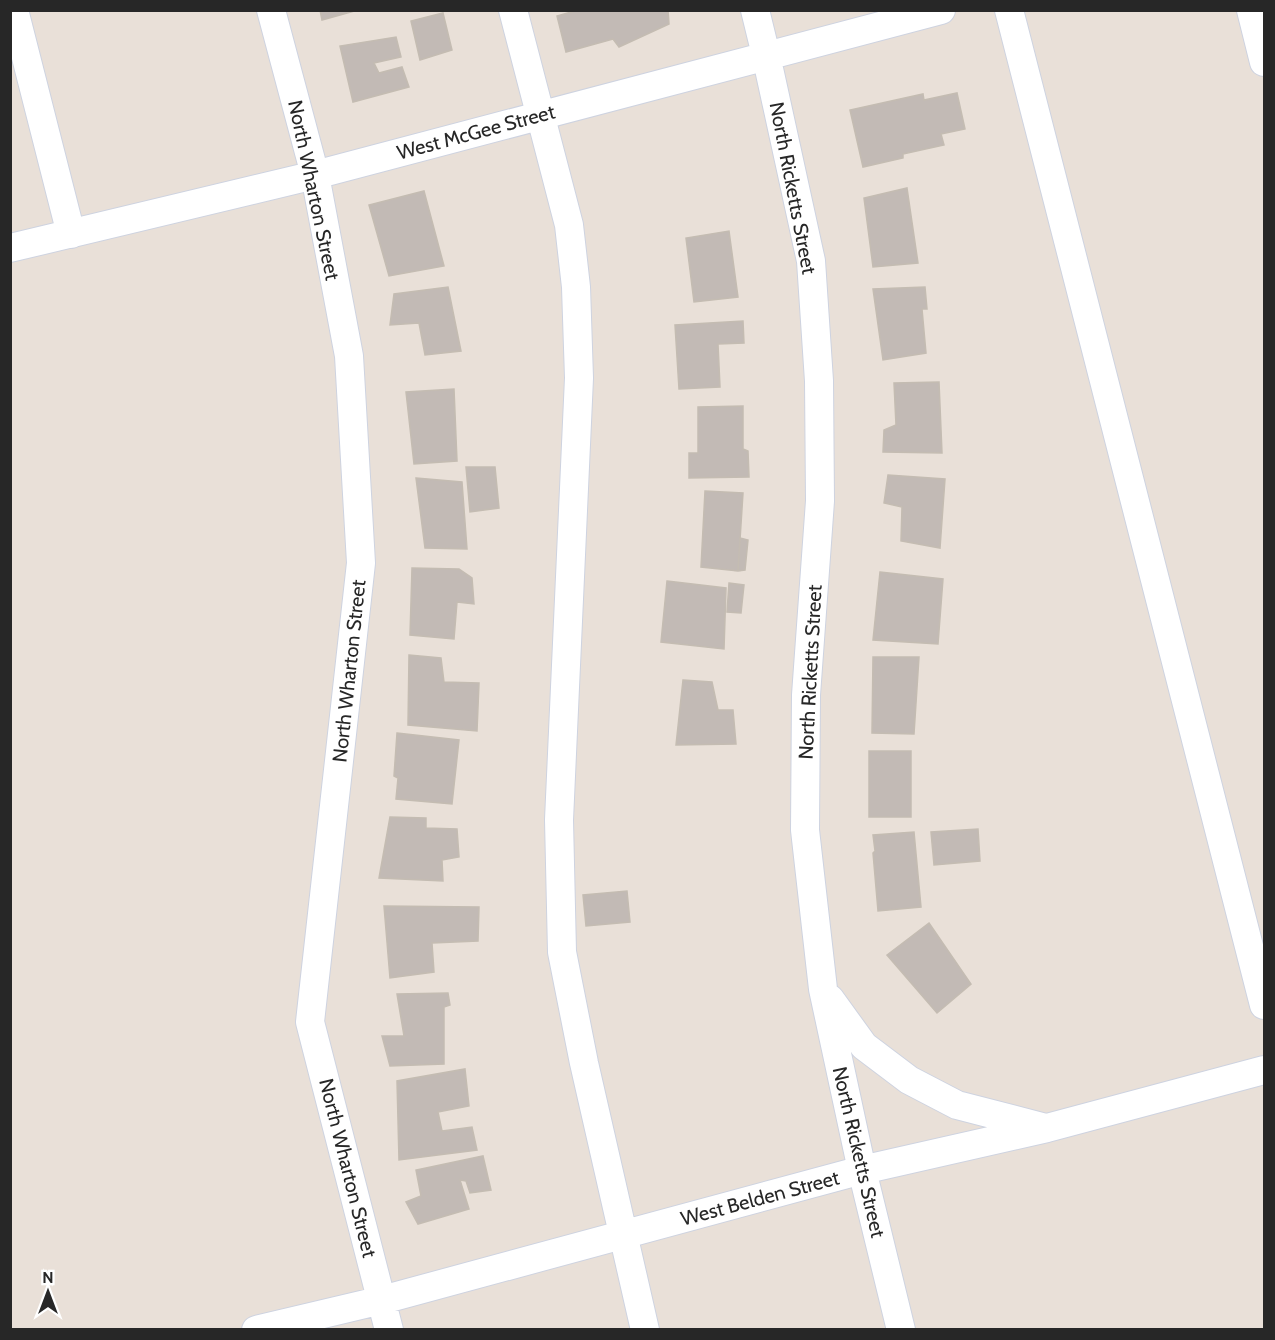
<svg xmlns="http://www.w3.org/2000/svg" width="1275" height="1340" viewBox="0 0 1275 1340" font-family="Cabin,sans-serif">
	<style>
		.building { fill: #c2bab5; stroke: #c4bcb2; stroke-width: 1.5 }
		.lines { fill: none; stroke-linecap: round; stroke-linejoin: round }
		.minor-casing { stroke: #ced3e0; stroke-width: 30 }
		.minor { stroke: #fff; stroke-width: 28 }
		.labels { text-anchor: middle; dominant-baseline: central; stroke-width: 4.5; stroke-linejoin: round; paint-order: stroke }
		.street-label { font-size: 20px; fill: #272727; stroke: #fff }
	</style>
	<rect width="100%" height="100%" fill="#e9e0d8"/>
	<path class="building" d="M320 10H358L322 20Z
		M578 10H668L669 24 619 47 613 39 566 52 557 16Z
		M443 13 452 50 420 60 411 21Z
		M396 37 401 57 374 63 379 73 402 67 409 87 353 102 340 46Z
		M957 93 965 129 941 134 944 145 903 154V158L863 167 850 110 923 94 924 100Z
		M907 188 918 263 873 267 864 198Z
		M424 191 444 266 389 276 369 205Z
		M729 231 738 297 694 302 686 238Z
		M448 287 461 351 425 355 419 323 390 325 394 294Z
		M925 287 927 309H922L926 353 883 360 873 289Z
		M743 321 744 343 718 344 720 387 679 389 675 325Z
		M939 382 942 453 883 452 884 430 896 425 894 383Z
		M454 389 457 461 414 464 406 392Z
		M743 406V449L748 451 749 477 689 478V453H698V407Z
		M466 467H495L499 508 470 512Z
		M888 475 945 479 940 548 901 541 902 507 884 503Z
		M416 478 462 482 467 549 425 548Z
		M705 491 743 493 738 571 701 567Z
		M740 538 748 540 745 570 738 571Z
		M412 568 459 569 472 578 474 604 457 602 454 639 410 635Z
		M880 572 943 579 938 644 873 640Z
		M667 581 726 588 724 649 661 642Z
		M729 583 744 585 741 613 727 612Z
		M409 655 441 658 444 682 479 683 477 731 408 725Z
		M873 657H919L914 734 872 733Z
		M683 680 712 682 718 710H733L736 744 676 745Z
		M397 733 459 740 452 804 396 799 398 778 394 776Z
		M869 751H911V817H869Z
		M390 817 426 818V828L457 829 459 857 442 860 443 881 379 878Z
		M978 829 980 861 934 865 931 832Z
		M914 832 921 907 878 911 873 853 875 851 873 835Z
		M627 891 630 922 586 926 583 895Z
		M384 906 479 907 478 941 432 943 434 972 390 978Z
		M929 923 971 984 937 1013 887 955Z
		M448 993 450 1005 444 1007V1064L390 1066 382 1036H404L397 994Z
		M465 1069 469 1106 438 1112 442 1131 472 1127 477 1150 399 1160 397 1081Z
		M483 1156 491 1190 470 1193 466 1181 460 1180 469 1209 418 1224 406 1202 421 1196 416 1170Z"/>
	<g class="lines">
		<defs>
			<path id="minor" d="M14 10 71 234
				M271 10 315 175 349 356 361 563 310 1022 389 1330
				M513 10 569 225 576 287 579 378 559 820 562 952 584 1063 645 1330
				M755 10 766 55 811 261 819 381 820 501 806 695 805 830 823 989 862 1170 901 1330
				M1009 10 1264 1005
				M1251 10 1264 62
				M10 248 315 175 941 10
				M830 999 864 1046 909 1080 957 1105 1042 1127
				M256 1330 382 1300 862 1170 1047 1128 1264 1070"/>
		</defs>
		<use href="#minor" class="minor-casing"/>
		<use href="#minor" class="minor"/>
	</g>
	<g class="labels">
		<g class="street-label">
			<text transform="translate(476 132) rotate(-15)">West McGee Street</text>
			<text transform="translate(793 188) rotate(79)">North Ricketts Street</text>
			<text transform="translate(314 190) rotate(78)">North Wharton Street</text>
			<text transform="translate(349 671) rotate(-84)">North Wharton Street</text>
			<text transform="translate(810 672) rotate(-87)">North Ricketts Street</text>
			<text transform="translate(859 1152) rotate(77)">North Ricketts Street</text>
			<text transform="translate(348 1168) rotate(76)">North Wharton Street</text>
			<text transform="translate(760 1198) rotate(-15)">West Belden Street</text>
		</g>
	</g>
	<rect width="1275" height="1340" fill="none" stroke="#272727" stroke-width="24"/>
	<g transform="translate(48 1292)" stroke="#ffffff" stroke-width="4.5" paint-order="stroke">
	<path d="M0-4.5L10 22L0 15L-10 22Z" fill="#272727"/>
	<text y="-9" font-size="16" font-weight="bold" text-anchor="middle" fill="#272727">N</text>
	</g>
</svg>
